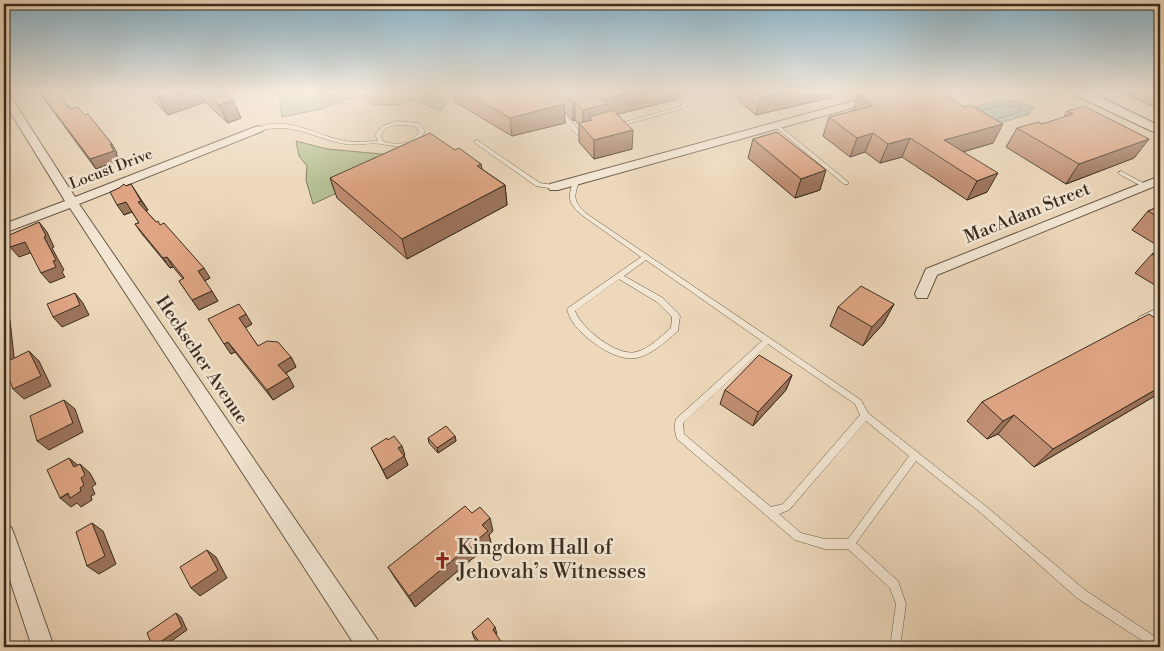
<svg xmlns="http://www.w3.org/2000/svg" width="1164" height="651" viewBox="0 0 1164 651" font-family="'Libre Bodoni',serif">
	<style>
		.green { fill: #b5bf92; stroke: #787658 }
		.water { fill: #9abbaa; stroke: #748272 }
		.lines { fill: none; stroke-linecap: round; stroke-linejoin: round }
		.shore { stroke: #6a7464; stroke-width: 1 }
		.service-casing { stroke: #675846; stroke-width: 1 }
		.minor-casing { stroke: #675846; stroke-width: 2 }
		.secondary-casing { stroke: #3a2d1f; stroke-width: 2 }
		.service { fill: #f3e6d3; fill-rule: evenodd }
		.minor { fill: #f3e6d3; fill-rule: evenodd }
		.secondary { fill: #f3e6d3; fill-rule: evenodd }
		.wall { fill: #c08e72; stroke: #3a2d1f }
		.shaded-wall { fill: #9c745c; stroke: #3a2d1f }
		.building { fill: #dfa584; stroke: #3a2d1f }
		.labels { text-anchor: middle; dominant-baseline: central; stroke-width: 5; stroke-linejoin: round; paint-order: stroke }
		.far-street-label { font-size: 15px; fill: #3a2d1f; stroke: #f3e6d3 }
		.street-label { font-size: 18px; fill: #3a2d1f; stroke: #f3e6d3 }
		.near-poi-label { font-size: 21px; fill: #3a2d1f; stroke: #f3e6d3; text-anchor: start }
	</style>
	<rect width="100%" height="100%" fill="#edd8bb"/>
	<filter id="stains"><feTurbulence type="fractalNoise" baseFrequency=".004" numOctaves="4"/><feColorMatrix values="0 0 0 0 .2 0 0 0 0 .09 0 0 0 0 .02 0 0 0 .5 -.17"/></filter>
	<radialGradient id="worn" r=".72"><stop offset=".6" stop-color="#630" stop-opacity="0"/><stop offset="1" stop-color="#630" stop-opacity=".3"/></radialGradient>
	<path class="green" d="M279 92H432L447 102 440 111 415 100 399 105H372L367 95 347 99 321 109 282 117Z
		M296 141 327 149 414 157 313 204 306 180 307 166 299 156Z"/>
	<path class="water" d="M1002 100 1022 102 1034 108 1031 109 1029 114 997 124 975 107Z"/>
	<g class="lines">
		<path class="shore" d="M983 110 1002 105 1023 108 1021 111 997 119"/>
		<defs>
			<path id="service" d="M675 92H680L690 101 685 108 617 127 614 125 681 106 684 101Z
				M692 92 711 93 719 92H727C717 97 702 98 692 92Z
				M952 92H959L938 99 935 97Z
				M557 110H561L580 132 588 130 591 132 588 134 577 135 557 112Z
				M397 121 419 123 425 131C415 152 399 147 381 144 371 142 358 146 346 144 313 139 295 121 259 131L256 129C285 113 318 137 346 141 357 143 367 141 378 141L375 135 382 126ZM397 125 415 126 419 131C413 145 396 146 383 141L381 135 386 128Z
				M776 123 848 182V184H844L774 126V124Z
				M477 140 540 183 554 185 557 187 554 189 536 186 475 143V141Z
				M1121 171 1147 185 1148 186 1145 188 1143 187 1119 174 1118 173Z
				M576 180 579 182C573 198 574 202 587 214L861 400 868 413 988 508 1085 590 1160 640V647H1152L1077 598 982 514 916 461 856 543 898 581 906 604 900 647H890L896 604 890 588 848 549H825L795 540 677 439C675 434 674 424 676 419L762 341 646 260 624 276 663 298 679 314 680 316 678 331C666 341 652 355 636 358 616 362 585 339 574 324 571 320 569 315 567 310L568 308 641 257 583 216C569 204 567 199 573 182ZM619 279 657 302 672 317 671 328C661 336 649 349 636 352 617 357 581 328 575 311ZM768 344 855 404 860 415 783 504 771 507 684 434 683 423ZM866 421 909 456 848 539H825L801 533 779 514 789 510Z
				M1160 307V313L1145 321H1139L1138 319 1139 317Z"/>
			<path id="minor" d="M4 92 9 94 75 197 255 127 259 126 264 129 263 131 79 204 377 639 380 647H356L70 208 4 233V224L65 201 4 102Z
				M887 92H903L902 94 558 190H550L548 187 550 184Z
				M1160 176V184L937 275 927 298H917L915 294 926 269Z
				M4 525 11 527 14 534 54 647H32L4 562Z"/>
			<path id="secondary" d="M1073 92H1090L1160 126V135L1075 95Z"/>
		</defs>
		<use href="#service" class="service-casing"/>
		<use href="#minor" class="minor-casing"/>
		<use href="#secondary" class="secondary-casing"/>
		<use href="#service" class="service"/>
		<use href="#minor" class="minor"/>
		<use href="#secondary" class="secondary"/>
	</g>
	<path class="wall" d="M39 92H65L58 94 70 109 117 153 116 154 120 160 96 169Z
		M146 92H235L227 94 233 100 241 118 228 123 205 102 168 115Z
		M454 92H679L678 99 617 114 632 149 594 159 579 142V125L575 120 573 121 564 111 565 123 512 136 455 102Z
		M741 92H835L833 97 756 115 739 101Z
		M1122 92H1160V110Z
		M858 96 993 143 963 152 987 192 967 200 902 157 880 163 865 152 850 157 823 136 829 117 853 111Z
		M1067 111 1149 139 1134 158 1066 184 1006 147 1017 128 1042 124 1063 118Z
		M753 139 820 190 795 198 748 158Z
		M455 150 481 164 482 169 505 185 507 205 407 259 337 198 330 178Z
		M131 184 148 210 146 211 156 222 210 278 204 281 218 301 199 310 179 281 183 279 173 267 170 268 142 234 135 224 139 223 132 212 124 215 126 186Z
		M1160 206V247L1132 230 1148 211Z
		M1160 250V286L1158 287 1135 273 1152 254Z
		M894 304 883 324 863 346 830 326 838 307Z
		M1160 309V393L1034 467 998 434 987 439 967 421 982 402 1153 317Z
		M208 319 252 324 245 328 258 346 291 357 296 367 286 373 294 387 273 400 235 352 231 354Z
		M792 375 786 390 753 426 720 404 725 390Z
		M455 436 456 441 438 453 429 443 428 438Z
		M371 448 405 455 404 456 408 465 387 479Z
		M472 513 493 531 489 535 491 543 415 607 395 578 388 567Z
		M472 632 497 634 496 635 505 647H481L474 638Z"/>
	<path class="shaded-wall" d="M55 92H65L57 94Z
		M173 92H200L205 102 168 115 158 97Z
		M216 92H235L219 97Z
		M635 92H679L678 99 607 117H589L588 128H583V110L602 100Z
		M781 92H835L833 97 756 115 761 97Z
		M233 100 241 118 228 123 219 105Z
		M573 102H575V120L573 121Z
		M564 104 565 123 512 136 510 118Z
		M1003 124 993 143 941 158 944 140Z
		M633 130 632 149 594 159V140Z
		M873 133 865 152 850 157 857 138Z
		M910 138 902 157 880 163 888 144Z
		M1149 139 1134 158 1066 184 1079 164Z
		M110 144H112L117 153 116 154 120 160 96 169 90 159Z
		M481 164 484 183 477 166Z
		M826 170 820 190 795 198 801 179Z
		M998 173 987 192 967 200 977 181Z
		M505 185 507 205 407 259 402 239Z
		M141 201 148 210 145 211 138 202Z
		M126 202 133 211 124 215 117 205Z
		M39 222 47 232 54 247 52 248 64 270 62 272 65 277 50 283 41 273 53 261Z
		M25 242 33 252 19 257 10 247Z
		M167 257 173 267 170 268 163 258Z
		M204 268 210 278 204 281 198 271Z
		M212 291 218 301 199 310 192 300Z
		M75 293 83 303 89 315 62 327 53 317Z
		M894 304 883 324 863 346 872 327Z
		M4 314 10 320 15 366H12L4 359Z
		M246 314 252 324 245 328 239 318Z
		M228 342 235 352 231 354 224 344Z
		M29 351 39 361 51 386 24 399 13 389Z
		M291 357 296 367 284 374 278 365Z
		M792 375 786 390 753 426 758 412Z
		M289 377 294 387 273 400 267 390Z
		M1160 387V393L1034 467 1053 449Z
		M64 400 75 409 83 432 49 450 37 441Z
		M1014 415 998 434 987 439 1003 421Z
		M455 436 456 441 438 453 437 448Z
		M402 446 405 455 404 456 408 465 387 479 383 470 398 448Z
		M69 458 80 467V464L90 473 96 484 92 487 95 494 91 496 92 500 81 507 77 503 71 507 60 498 80 488 74 467Z
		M490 518 493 531 489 535 491 543 415 607 409 596 482 525Z
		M92 523 103 531 116 564 99 574 87 566Z
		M207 550 216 557 227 578 200 596 191 588Z
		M176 613 181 617 187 630 163 647H153Z
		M495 627 497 634 495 636 493 630Z"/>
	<path class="building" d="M40 92H56L70 109 77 107 85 115 88 114 112 144H110L114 151 90 159Z
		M153 92H173L158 97Z
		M205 92H224L233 100 219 105Z
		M466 92H553L564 104 510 118Z
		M564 92H635L602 100 607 104 583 110 575 102H573Z
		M754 92H781L761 97Z
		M874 92H925L927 93 931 92H940L964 107 971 105 1003 124 944 140 998 173 977 181 910 138 888 144 873 133 857 138 829 117 873 106 858 96Z
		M1084 106 1149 139 1079 164 1017 128 1038 122 1042 124 1073 114 1067 111Z
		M613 110 633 130 594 140 579 123 592 120 589 117Z
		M777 132 826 170 801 179 753 139Z
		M430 133 455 150 459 148 481 164 477 166 505 185 402 239 330 178Z
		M124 184 126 186 131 184 141 201 138 202 156 222 158 221 160 225 164 223 204 268 198 271 212 291 192 300 179 281 184 278 167 257 163 258 135 224 139 223 126 202 117 205 110 192 119 188Z
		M1160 206V218L1148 211Z
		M39 222 46 236 44 237 56 260 53 261 56 267 41 273 25 242 10 247 5 237Z
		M1160 250V259L1152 254Z
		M861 286 894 304 872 327 838 307Z
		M75 293 80 305 53 317 47 304Z
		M239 304 246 314 239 318 258 346 267 341 278 342 291 357 278 365 289 377 267 390 228 342 224 344 208 319Z
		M1149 314 1160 321V387L1053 449 1014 415 1003 421 982 402Z
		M4 342 5 356 4 357Z
		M29 351 41 376 13 389 4 366V363Z
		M759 355 792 375 758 412 725 390Z
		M64 400 73 423 37 441 30 416Z
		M446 426 455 436 437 448 428 438Z
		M394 436 402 446 398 448 404 456 383 470 371 448 387 438 388 440Z
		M69 458 74 467 80 464 85 475 81 478 84 485 80 488 81 491 70 498 68 493 60 498 47 470Z
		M465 506 472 513 480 507 490 518 482 525 488 531 409 596 388 567Z
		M92 523 105 556 87 566 76 532Z
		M207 550 218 570 191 588 180 567Z
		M176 613 182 627 153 647 147 633Z
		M488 618 495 627 493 630 505 647H483L472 632Z"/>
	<linearGradient id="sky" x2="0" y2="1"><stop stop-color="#89b7cf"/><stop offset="0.5" stop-color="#f7ede0"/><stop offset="1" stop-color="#f7ede0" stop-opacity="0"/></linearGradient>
	<rect width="1164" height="183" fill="url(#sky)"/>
	<defs>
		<symbol id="church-bare" viewBox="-9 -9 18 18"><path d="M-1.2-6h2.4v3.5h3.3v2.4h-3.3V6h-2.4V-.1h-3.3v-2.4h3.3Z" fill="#8f2418" stroke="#f3e6d3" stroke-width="2.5" paint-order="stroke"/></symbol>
	</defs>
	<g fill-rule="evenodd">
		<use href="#church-bare" x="430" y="548" width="25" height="25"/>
	</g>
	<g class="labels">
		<g class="far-street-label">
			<text transform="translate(111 169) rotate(-21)">Locust Drive</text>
		</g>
		<g class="street-label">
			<text transform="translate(1027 213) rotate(-22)">MacAdam Street</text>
			<text transform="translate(202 360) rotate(56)">Heckscher Avenue</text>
		</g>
		<g class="near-poi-label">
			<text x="457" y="548">Kingdom Hall of<tspan x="457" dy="24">Jehovah’s Witnesses</tspan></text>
		</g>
	</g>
	<rect width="1164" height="651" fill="none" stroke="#edd8bb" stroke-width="20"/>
	<rect x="5" y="5" width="1154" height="641" fill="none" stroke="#3a2d1f" stroke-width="2.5"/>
	<rect x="10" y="10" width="1144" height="631" fill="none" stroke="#3a2d1f"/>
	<rect width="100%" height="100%" filter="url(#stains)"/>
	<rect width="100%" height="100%" fill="url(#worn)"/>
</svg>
